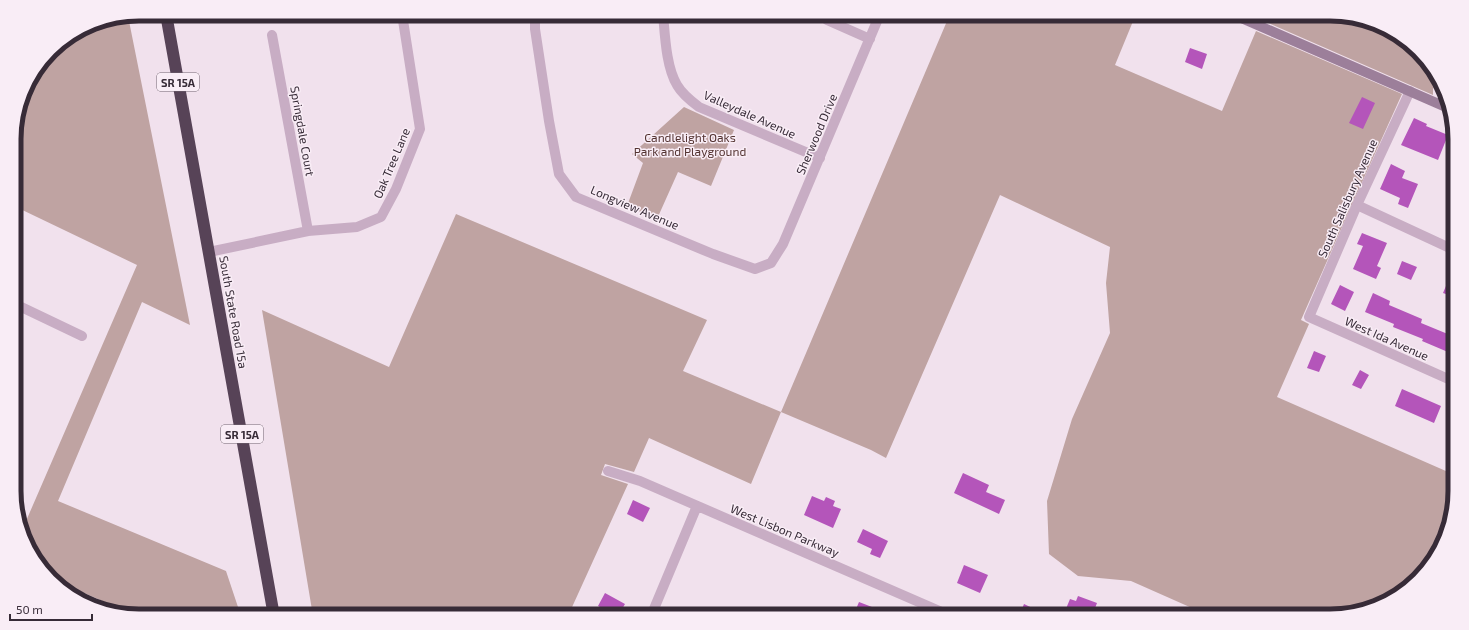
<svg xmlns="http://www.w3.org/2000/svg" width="1469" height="630" viewBox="0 0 1469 630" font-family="'Exo 2',sans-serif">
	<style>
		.green { fill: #bfa3a2 }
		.building { fill: #b455ba }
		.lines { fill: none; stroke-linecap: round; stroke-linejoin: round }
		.street { stroke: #c8adc4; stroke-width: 10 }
		.secondary { stroke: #9c7f9a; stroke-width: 10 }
		.highway { stroke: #574357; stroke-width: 12 }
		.labels { text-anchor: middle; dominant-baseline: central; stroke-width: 3; stroke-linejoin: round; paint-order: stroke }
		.shield { fill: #f9edf6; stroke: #716570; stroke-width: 1 }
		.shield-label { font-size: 11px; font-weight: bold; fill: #372b37 }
		.street-label { font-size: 12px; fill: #372b37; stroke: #f9edf6 }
		.park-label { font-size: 12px; fill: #533331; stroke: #f9edf6 }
		.rim { fill: none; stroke: #372b37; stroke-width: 5 }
	</style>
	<rect width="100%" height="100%" fill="#f1e1ed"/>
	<path class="green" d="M950 14H1136L1115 65 1222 111 1256 31 1402 94 1350 209 1301 320 1309 324 1277 397 1455 475V492L1446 539 1429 567 1400 595 1338 616H1210L1131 581 1078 576 1049 554 1047 501 1072 419 1110 333 1106 283 1110 247 1000 195 886 458 871 450 781 412 751 484 649 438 634 472 605 464 601 475 628 484 568 616H313L262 310 389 367 456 214 707 320 683 371 781 412Z
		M1267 14H1330L1378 23 1429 63 1437 82 1433 89V95L1264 21Z
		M128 16 190 325 142 302 58 501 226 571 241 616H137L59 582 40 567 23 528 137 265 14 206V130L27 83 56 45 91 23Z
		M684 107 734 130 711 186 678 172 657 219 627 206 643 163 632 154Z"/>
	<path class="building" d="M1190 48 1207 54 1202 69 1185 62Z
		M1362 97 1375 103 1363 129 1349 123Z
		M1414 118 1427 124 1426 126 1448 135 1438 160 1401 145Z
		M1391 164 1405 171 1402 178 1418 184 1408 208 1398 204 1400 198 1380 189Z
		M1362 233 1387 243 1377 266 1381 268 1376 279 1353 269 1363 246 1357 244Z
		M1402 261 1417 267 1411 280 1397 274Z
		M1454 267V297L1443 293Z
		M1340 285 1354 292 1345 311 1331 304Z
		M1373 293 1390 301 1389 305 1422 319 1421 323 1455 337V355L1422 341 1423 339 1393 327 1394 324 1365 312Z
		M1314 351 1326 356 1319 372 1307 368Z
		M1360 370 1369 375 1361 389 1352 385Z
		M1402 389 1441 406 1434 423 1395 406Z
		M963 473 989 485 986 492 1005 500 999 514 954 493Z
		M812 496 824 501 826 497 835 501 833 506 841 509 833 528 804 515Z
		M633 500 650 508 643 522 627 514Z
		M863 529 888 541 880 558 870 554 872 549 857 542Z
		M964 565 988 575 980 593 957 583Z
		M605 593 625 604 618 616H616L598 606Z
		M1078 596 1097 603 1092 616H1063L1070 599 1076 601Z
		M859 602 872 607 869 616H853Z
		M1024 604 1049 616H1019Z"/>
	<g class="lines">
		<path class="street" d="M535 14V29L549 121 559 174 576 197 713 254 755 269 771 263 783 244 880 14
			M663 14C665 35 666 67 677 85 682 94 691 101 699 107L820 158
			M821 14 827 20 870 39
			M272 35 308 231
			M1410 91 1357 205 1309 317 1455 382
			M1357 205 1454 250
			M209 252 308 231 357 227 381 217 396 189 420 129 402 14
			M15 304 82 336
			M608 471 640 481 951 616
			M80 598 107 610
			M651 616 697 506"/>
		<path class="secondary" d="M1232 14 1448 108
			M1256 24 1261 14"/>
		<path class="highway" d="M166 14 274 616"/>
	</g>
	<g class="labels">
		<g class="shield">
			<rect x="157" y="73" width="42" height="18" rx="3"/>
			<rect x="221" y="425" width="42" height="18" rx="3"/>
		</g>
		<g class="shield-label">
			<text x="178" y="82">SR 15A</text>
			<text x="242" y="434">SR 15A</text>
		</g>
		<g class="street-label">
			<text transform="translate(750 114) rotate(24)">Valleydale Avenue</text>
			<text transform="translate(303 131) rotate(80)">Springdale Court</text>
			<text transform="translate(816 134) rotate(-67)">Sherwood Drive</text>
			<text transform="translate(391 163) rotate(-67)">Oak Tree Lane</text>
			<text transform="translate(1347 198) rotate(-66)">South Salisbury Avenue</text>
			<text transform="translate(635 207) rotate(23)">Longview Avenue</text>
			<text transform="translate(234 312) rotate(80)">South State Road 15a</text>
			<text transform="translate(1387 338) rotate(24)">West Ida Avenue</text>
			<text transform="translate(785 530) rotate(23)">West Lisbon Parkway</text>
		</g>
		<g class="park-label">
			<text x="690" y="137">Candlelight Oaks<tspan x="690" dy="14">Park and Playground</tspan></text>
		</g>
	</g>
	<path d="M0 0H1469V630H0ZM139 21H1330A118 118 0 0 1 1448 139V491A118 118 0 0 1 1330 609H139A118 118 0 0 1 21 491V139A118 118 0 0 1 139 21Z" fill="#f9edf6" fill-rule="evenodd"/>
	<path class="rim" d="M139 21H1330A118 118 0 0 1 1448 139V491A118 118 0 0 1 1330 609H139A118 118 0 0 1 21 491V139A118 118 0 0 1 139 21Z"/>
	<path d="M10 614v6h82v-6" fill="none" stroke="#372b37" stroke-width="2"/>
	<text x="16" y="614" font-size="12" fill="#372b37" stroke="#f9edf6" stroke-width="3" paint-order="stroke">50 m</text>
</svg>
